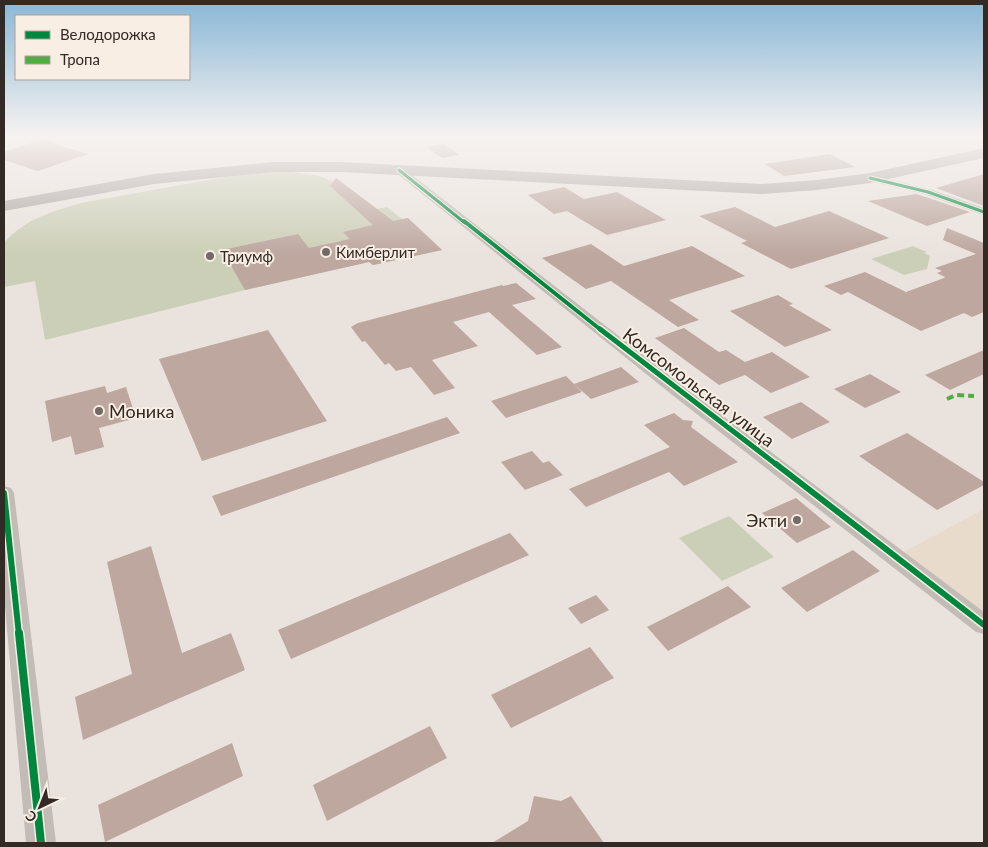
<svg xmlns="http://www.w3.org/2000/svg" width="988" height="847" viewBox="0 0 988 847" font-family="Lato,sans-serif">
	<style>
		.green { fill: #cccfb7 }
		.plaza { fill: #e9dbcc }
		.building { fill: #bda79f }
		.lines { fill: none; stroke-linecap: round; stroke-linejoin: round }
		.street { fill: #c3bcb6; fill-rule: evenodd }
		.primary { fill: #b1aaa6; fill-rule: evenodd }
		.quiet { stroke: #54ab44; stroke-width: 4; stroke-dasharray: 7 4; stroke-linecap: butt }
		.cycleway-far4-casing { stroke: #f8eee3; stroke-width: 5 }
		.cycleway-far3-casing { stroke: #f8eee3; stroke-width: 6 }
		.cycleway-far2-casing { stroke: #f8eee3; stroke-width: 8 }
		.cycleway-far1-casing { stroke: #f8eee3; stroke-width: 9 }
		.cycleway-casing { stroke: #f8eee3; stroke-width: 11 }
		.cycleway-far4 { stroke: #00873e; stroke-width: 3 }
		.cycleway-far3 { stroke: #00873e; stroke-width: 4 }
		.cycleway-far2 { stroke: #00873e; stroke-width: 5 }
		.cycleway-far1 { stroke: #00873e; stroke-width: 6 }
		.cycleway { stroke: #00873e; stroke-width: 8 }
		.poi-dot { fill: #736a65; stroke: #f8eee3; stroke-width: 2 }
		.labels { text-anchor: middle; dominant-baseline: central; stroke-width: 4; stroke-linejoin: round; paint-order: stroke }
		.far-poi-label { font-size: 15px; fill: #332925; stroke: #f8eee3; text-anchor: start }
		.street-label { font-size: 18px; fill: #332925; stroke: #f8eee3 }
		.poi-label { font-size: 18px; fill: #332925; stroke: #f8eee3; text-anchor: start }
	</style>
	<rect width="100%" height="100%" fill="#eae3dd"/>
	<path class="green" d="M253 172H291L320 176 335 183 377 209 387 207 402 219 408 218 442 250 373 265 369 262 245 290 45 340 35 281 4 287V243C23 220 53 211 81 203Z
		M913 246 927 252 924 253 930 256 927 269 904 275 871 259Z
		M729 516 774 557 722 581 679 538Z"/>
	<path class="plaza" d="M984 509V617L902 553Z"/>
	<path class="building" d="M46 138 58 145 88 154 38 171 4 160V152Z
		M444 144 459 155 442 158 426 147Z
		M830 154 855 167 784 176 765 164Z
		M984 174V206L936 188Z
		M336 178 393 221 408 218 442 250 373 265 369 262 245 290 222 250 298 234 309 248 350 239 343 232 373 225 330 186Z
		M564 187 584 199 617 192 666 220 607 235 567 211 554 214 528 195Z
		M916 194 923 196 970 212 927 226 868 201Z
		M735 207 775 227 829 211 889 238 791 269 741 243 747 241 699 216Z
		M947 228 984 243V312L972 317 964 313 921 331 848 292 841 295 824 286 865 272 906 292 944 278 945 277 937 273 942 271 935 268 976 254 943 240Z
		M591 244 624 266 692 246 745 276 669 300 699 320 678 327 611 281 586 289 542 258Z
		M516 283 536 299 512 305 562 347 537 355 489 312 453 322 478 346 432 360 455 388 434 395 411 367 396 371 389 363 385 365 365 341 362 342 351 327 358 323 502 285 503 286Z
		M778 295 793 304 789 305 832 330 785 347 730 311Z
		M684 328 719 352 726 350 745 362 772 352 810 377 771 393 745 375 719 385 655 338Z
		M268 330 327 421 202 461 159 359Z
		M984 350V374L950 390 925 375Z
		M621 367 639 382 591 399 574 384Z
		M870 374 901 392 865 408 834 389Z
		M566 376 582 392 506 418 491 401Z
		M105 386 107 393 126 387 136 418 99 428 104 447 75 455 71 436 52 442 45 401Z
		M801 402 830 422 792 439 763 417Z
		M674 413 683 420 693 421 691 427 738 462 684 486 669 472 586 507 569 489 670 447 644 425Z
		M447 417 460 433 221 516 212 496Z
		M907 433 984 482V485L937 510 859 456Z
		M532 451 543 463 549 461 563 475 525 490 501 462Z
		M796 498 831 527 797 543 762 513Z
		M510 533 529 555 291 659 278 630Z
		M151 546 182 653 231 633 245 670 83 740 75 697 132 674 107 562Z
		M853 550 880 571 807 612 781 588Z
		M728 586 751 607 668 651 647 627Z
		M596 595 609 610 581 624 568 608Z
		M590 647 614 678 511 728 491 695Z
		M430 726 447 758 327 821 313 785Z
		M232 743 243 776 105 842 98 805Z
		M534 796 561 801 571 796 604 843H492L528 821Z"/>
	<g class="lines">
		<path class="street" d="M399 167 403 168 683 386 984 612V634L976 632 671 394 395 172 394 170Z
			M870 175 932 190 984 208V215L924 194 866 180 865 178Z
			M4 486 11 488 14 493 56 843H26L4 596Z"/>
		<path class="primary" d="M984 148V158L870 183 817 190 762 194 340 172H273L154 184 4 211V201L154 174 273 162H340L762 184 817 180 870 173Z"/>
		<path class="quiet" d="M947 399 956 395 974 396"/>
		<defs>
			<path id="cycleway-far4" d="M399 170 465 223
				M870 178 928 192 984 212"/>
			<path id="cycleway-far3" d="M464 221 601 330"/>
			<path id="cycleway-far2" d="M600 329 777 465"/>
			<path id="cycleway-far1" d="M776 464 984 625
				M4 493 19 635"/>
			<path id="cycleway" d="M19 633 41 843"/>
		</defs>
		<use href="#cycleway-far4" class="cycleway-far4-casing"/>
		<use href="#cycleway-far3" class="cycleway-far3-casing"/>
		<use href="#cycleway-far2" class="cycleway-far2-casing"/>
		<use href="#cycleway-far1" class="cycleway-far1-casing"/>
		<use href="#cycleway" class="cycleway-casing"/>
		<use href="#cycleway-far4" class="cycleway-far4"/>
		<use href="#cycleway-far3" class="cycleway-far3"/>
		<use href="#cycleway-far2" class="cycleway-far2"/>
		<use href="#cycleway-far1" class="cycleway-far1"/>
		<use href="#cycleway" class="cycleway"/>
	</g>
	<linearGradient id="sky" x2="0" y2="1"><stop stop-color="#89b7d6"/><stop offset="0.53" stop-color="#f6f2f0"/><stop offset="1" stop-color="#f6f2f0" stop-opacity="0"/></linearGradient>
	<rect width="988" height="255" fill="url(#sky)"/>
	<g class="poi-dot">
		<circle cx="326" cy="252" r="5"/>
		<circle cx="210" cy="256" r="5"/>
		<circle cx="99" cy="411" r="5"/>
		<circle cx="797" cy="520" r="5"/>
	</g>
	<g class="labels">
		<g class="far-poi-label">
			<text x="336" y="252">Кимберлит</text>
			<text x="220" y="256">Триумф</text>
		</g>
		<g class="street-label">
			<text transform="translate(699 387) rotate(37)">Комсомольская улица</text>
		</g>
		<g class="poi-label">
			<text x="109" y="411">Моника</text>
			<text x="787" y="520" text-anchor="end">Экти</text>
		</g>
	</g>
	<rect width="988" height="847" fill="none" stroke="#332925" stroke-width="10"/>
	<rect x="15" y="15" width="175" height="65" fill="#f8eee3" stroke="#a99f97"/>
	<rect x="25" y="31" width="25" height="8" fill="#00873e" stroke="#a99f97"/>
	<text x="60" y="40" font-size="15" fill="#332925">Велодорожка</text>
	<rect x="25" y="56" width="25" height="8" fill="#54ab44" stroke="#a99f97"/>
	<text x="60" y="65" font-size="15" fill="#332925">Тропа</text>
	<g transform="translate(40 807) rotate(223)" stroke="#f8eee3" stroke-width="4" paint-order="stroke">
	<path d="M0-4L9 19L0 12L-9 19Z" fill="#332925"/>
	<text y="-8" font-size="14" font-weight="bold" text-anchor="middle" fill="#332925">С</text>
	</g>
</svg>
